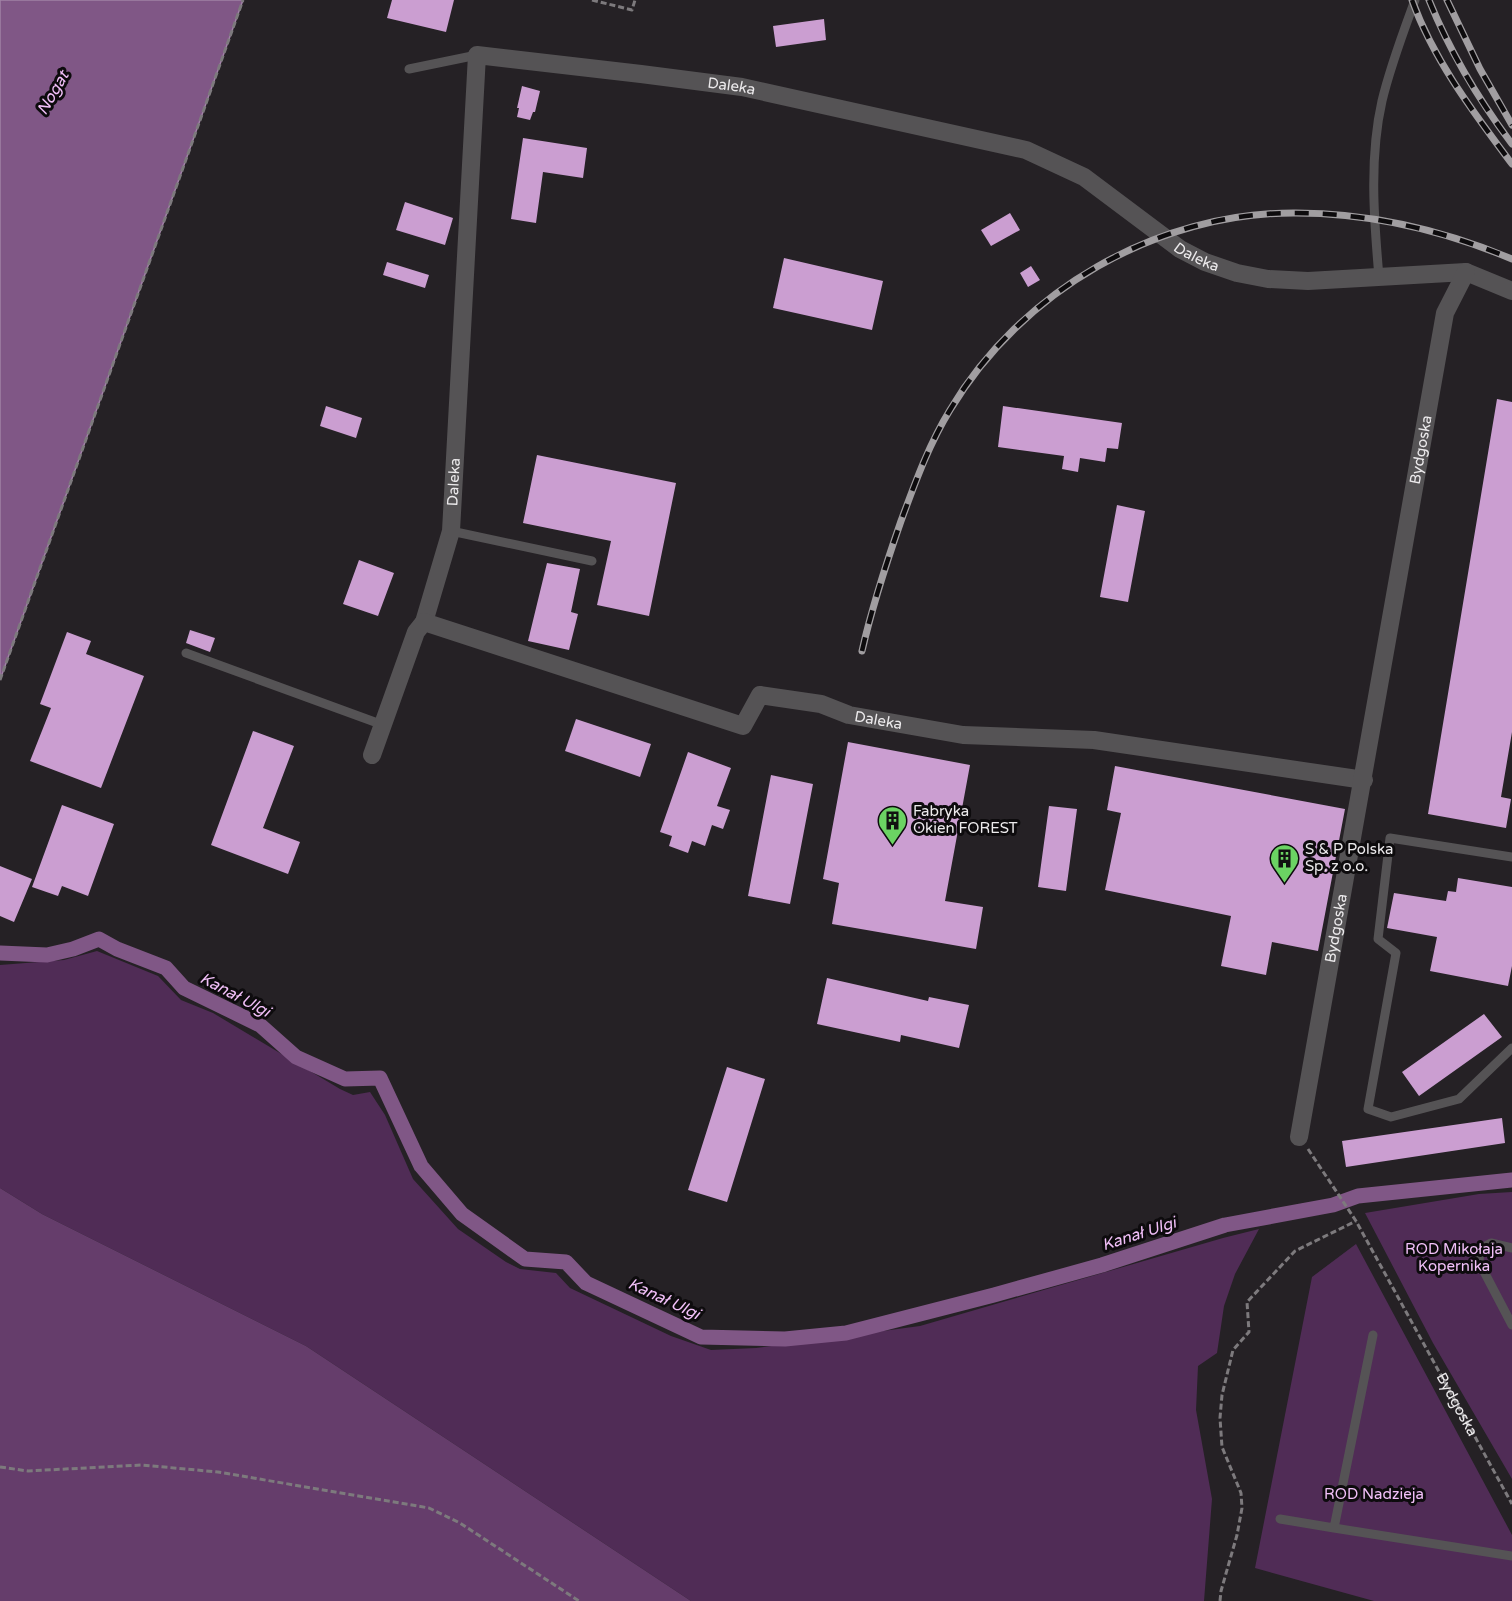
<svg xmlns="http://www.w3.org/2000/svg" width="1512" height="1601" viewBox="0 0 1512 1601" font-family="'Varela Round',sans-serif">
	<style>
		.green { fill: #502c56 }
		.forest { fill: #653d6b }
		.water { fill: #805786; stroke: #a083a5; stroke-width: 1.5 }
		.lines { fill: none; stroke-linecap: round; stroke-linejoin: round }
		.canal { stroke: #805786; stroke-width: 15 }
		.building { fill: #cb9ed1 }
		.path { stroke: #7d7a7d; stroke-width: 3; stroke-dasharray: 6 3; stroke-linecap: butt }
		.lane { stroke: #555355; stroke-width: 9 }
		.street { stroke: #555355; stroke-width: 18 }
		.rail-casing { stroke: #a19ea1; stroke-width: 7 }
		.rail { stroke: #0d0b0d; stroke-width: 4.5; stroke-dasharray: 14; stroke-linecap: butt }
		.labels { text-anchor: middle; dominant-baseline: central; stroke-width: 6; stroke-linejoin: round; paint-order: stroke }
		.street-label { font-size: 15px; fill: #eceaec; stroke: #0d0b0d }
		.poi-label { font-size: 15px; fill: #eceaec; stroke: #0d0b0d; text-anchor: start }
		.park-label { font-size: 15px; fill: #f2c0f9; stroke: #0d0b0d }
		.water-label { font-size: 16px; font-style: italic; fill: #f2c0f9; stroke: #0d0b0d }
	</style>
	<rect width="100%" height="100%" fill="#252125"/>
	<path class="green" d="M97 951 158 976 181 1000 213 1013 340 1089 353 1095 370 1092 385 1115 413 1179 458 1229 506 1262 520 1269 556 1273 570 1288 671 1336 711 1350 756 1348 920 1326 1223 1238 1259 1229 1235 1274 1224 1306 1217 1353 1198 1366 1196 1410 1212 1499 1204 1601H691L306 1346 42 1214 0 1188V965L64 960Z
		M1512 1192V1479L1433 1343 1365 1213 1479 1194Z
		M1356 1244 1512 1535V1601H1374L1255 1568 1312 1277Z"/>
	<path class="forest" d="M0 1188 42 1214 306 1346 691 1601H0Z"/>
	<path class="water" d="M0 0H243L0 680Z"/>
	<g class="lines">
		<path class="canal" d="M0 953 47 955 73 949 99 939 117 949 166 968 184 988 260 1025 296 1057 345 1079 380 1078 421 1166 462 1214 525 1259 566 1262 586 1283 701 1337 785 1339 846 1333 994 1295 1102 1265 1225 1225 1333 1205 1358 1196 1512 1180"/>
	</g>
	<path class="building" d="M392 0H454L446 32 387 18Z
		M824 19 826 40 776 47 773 26Z
		M522 86 540 91 535 112H533L530 120 517 117 519 108H517Z
		M523 138 587 148 583 178 543 172 536 223 511 219Z
		M405 202 453 218 445 245 396 230Z
		M1010 213 1020 230 991 246 981 230Z
		M784 258 883 281 872 330 773 308Z
		M387 262 429 275 425 288 383 275Z
		M1031 266 1040 280 1028 287 1020 273Z
		M1497 399 1512 402V732L1501 797 1511 799 1506 828 1428 814Z
		M326 406 362 418 356 438 320 426Z
		M1003 406 1122 423 1118 449 1107 448 1105 462 1080 458 1078 472 1062 469 1064 456 998 447Z
		M537 455 676 483 649 616 597 605 611 541 523 523Z
		M1117 505 1145 511 1128 602 1100 597Z
		M359 560 394 573 378 616 343 604Z
		M547 563 580 569 571 612 578 614 569 650 528 641Z
		M190 630 215 638 210 652 186 643Z
		M67 632 91 641 86 654 144 676 101 788 30 761 51 708 40 704Z
		M576 719 651 744 640 777 565 751Z
		M253 731 294 746 263 828 300 842 288 874 211 845Z
		M848 742 970 765 945 901 983 907 976 949 832 924 839 883 823 879Z
		M688 752 731 768 717 806 730 810 723 829 712 825 705 846 692 841 688 853 669 846 672 836 660 832Z
		M1115 766 1345 809 1318 951 1272 942 1266 975 1221 966 1231 916 1105 890 1121 813 1107 810Z
		M771 775 813 784 790 904 748 896Z
		M62 805 114 824 88 896 62 886 58 896 32 887Z
		M1049 806 1077 809 1066 891 1038 887Z
		M0 866 32 879 14 922 0 916Z
		M1458 878 1512 887V966L1508 986 1430 971 1437 937 1387 928 1394 893 1446 901 1448 891 1456 892Z
		M827 978 928 1001 929 997 969 1005 959 1048 901 1035 900 1042 817 1024Z
		M1484 1014 1502 1037 1419 1096 1402 1072Z
		M727 1067 765 1079 727 1202 688 1190Z
		M1502 1118 1505 1143 1346 1167 1342 1141Z"/>
	<g class="lines">
		<g class="path">
			<path d="M592 0 632 10 635 0"/>
			<path d="M0 680 243 0"/>
			<path id="s1" d="M1308 1149 1356 1221 1512 1504"/>
			<path d="M0 1467 28 1471 142 1465 218 1472 429 1508 460 1523 579 1601"/>
			<path d="M1220 1601 1221 1591 1237 1535 1242 1508 1241 1493 1222 1447 1220 1418 1222 1395 1233 1350 1249 1332 1247 1302 1295 1251 1356 1221"/>
		</g>
		<path class="lane" d="M409 69 477 55
			M1379 277C1374 220 1369 158 1382 101 1390 67 1403 33 1415 0
			M451 531 592 561
			M186 653 383 725
			M1512 857 1390 838 1378 939 1396 953 1368 1109 1391 1117 1459 1099 1512 1048
			M1512 1248 1491 1243 1480 1249 1479 1262 1512 1325
			M1373 1335 1334 1528 1512 1556
			M1280 1519 1334 1528"/>
		<g class="street">
			<path id="s2" d="M424 622 451 531 477 55 641 74 742 87 1026 150 1084 177 1180 249 1205 262 1237 273 1268 279 1308 281 1466 272 1512 291"/>
			<path id="s3" d="M372 755 416 632 424 622 743 726 760 695 821 704 849 715 963 735 1094 740 1364 780"/>
			<path id="s4" d="M1299 1137 1445 313 1466 272"/>
		</g>
		<defs>
			<path id="rail" d="M1412 0C1434 61 1474 113 1512 164
				M1429 0C1450 52 1478 99 1512 144
				M1447 0 1480 69 1512 125
				M862 651C872 607 886 564 901 521 915 483 929 444 950 410 1021 291 1157 212 1296 213 1370 213 1445 231 1512 259"/>
		</defs>
		<use href="#rail" class="rail-casing"/>
		<use href="#rail" class="rail"/>
	</g>
	<defs>
		<symbol id="building-pin" viewBox="-11 -11 22 30"><path d="M0 17L-7.5 6A9.5 9.5 0 1 1 7.5 6Z" fill="#6bd363" stroke="#0d0b0d"/><path d="M-4-6H4V6H1V3H-1V6H-4ZM-2.5-4.3h1.7v1.8h-1.7ZM.8-4.3h1.7v1.8H.8ZM-2.5-1h1.7V.8h-1.7ZM.8-1h1.7V.8H.8Z" fill="#111"/></symbol>
	</defs>
	<g fill-rule="evenodd">
		<use href="#building-pin" x="876" y="804" width="33" height="45"/>
		<use href="#building-pin" x="1268" y="842" width="33" height="45"/>
	</g>
	<g class="labels">
		<g class="street-label">
			<text stroke="none"><textPath href="#s2" startOffset="828">Daleka</textPath></text>
			<text stroke="none"><textPath href="#s2" startOffset="1332">Daleka</textPath></text>
			<text stroke="none"><textPath href="#s4" startOffset="698">Bydgoska</textPath></text>
			<text stroke="none"><textPath href="#s2" startOffset="144">Daleka</textPath></text>
			<text stroke="none"><textPath href="#s3" startOffset="636">Daleka</textPath></text>
			<text stroke="none"><textPath href="#s4" startOffset="212">Bydgoska</textPath></text>
			<text stroke="none"><textPath href="#s1" startOffset="296">Bydgoska</textPath></text>
		</g>
		<g class="poi-label">
			<text x="913" y="811">Fabryka<tspan x="913" dy="17">Okien FOREST</tspan></text>
			<text x="1305" y="849">S &amp; P Polska<tspan x="1305" dy="17">Sp. z o.o.</tspan></text>
		</g>
		<g class="park-label">
			<text x="1454" y="1249">ROD Mikołaja<tspan x="1454" dy="17">Kopernika</tspan></text>
			<text x="1374" y="1494">ROD Nadzieja</text>
		</g>
		<g class="water-label">
			<text transform="translate(53 93) rotate(-60)">Nogat</text>
			<text transform="translate(235 995) rotate(28)">Kanał Ulgi</text>
			<text transform="translate(1139 1234) rotate(-18)">Kanał Ulgi</text>
			<text transform="translate(664 1299) rotate(25)">Kanał Ulgi</text>
		</g>
	</g>
</svg>
